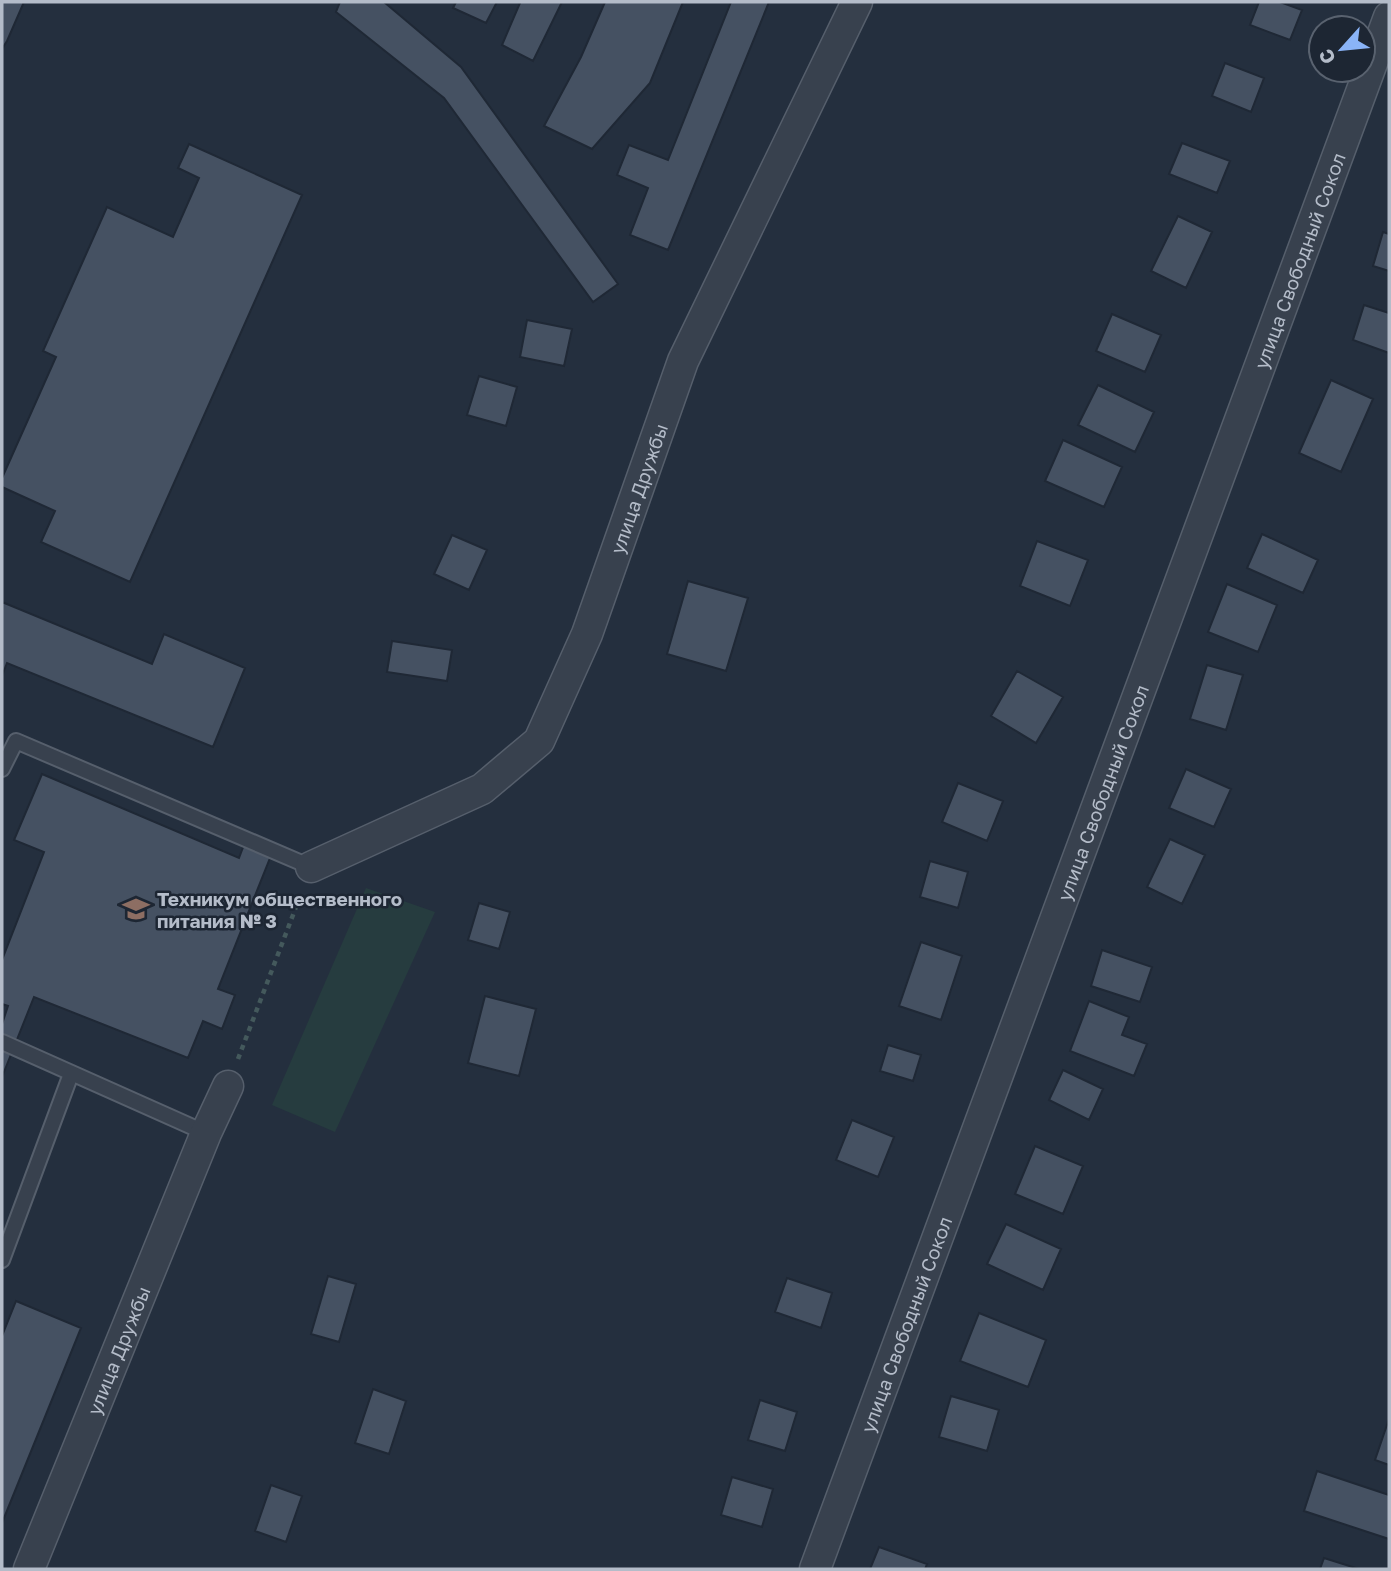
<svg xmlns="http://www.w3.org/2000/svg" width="1391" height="1571" viewBox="0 0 1391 1571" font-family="'Golos Text',sans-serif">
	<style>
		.green { fill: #263c3f }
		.building { fill: #455162; stroke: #1f2835; stroke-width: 2 }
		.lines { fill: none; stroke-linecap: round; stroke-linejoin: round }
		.service-casing { stroke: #565f6c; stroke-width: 18 }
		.minor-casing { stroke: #565f6c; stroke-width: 33 }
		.path { stroke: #44595c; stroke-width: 4.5; stroke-dasharray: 5 5; stroke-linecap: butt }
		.service { stroke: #38414e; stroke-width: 14 }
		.minor { stroke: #38414e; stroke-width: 30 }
		.labels { text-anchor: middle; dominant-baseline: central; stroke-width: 5; stroke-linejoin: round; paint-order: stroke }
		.street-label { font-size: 19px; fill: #b4bcc9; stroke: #1d2633 }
		.poi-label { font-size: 19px; font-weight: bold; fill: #b4bcc9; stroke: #1d2633; text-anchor: start }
	</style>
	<rect width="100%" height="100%" fill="#242f3e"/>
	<path class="green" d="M366 888 435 912 335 1132 272 1105Z"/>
	<path class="building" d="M2 2H24L7 41 2 49Z
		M340 2H384L461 67 618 284 593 302 444 98 336 12Z
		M456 2H497L486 23 453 8Z
		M518 2H562L533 61 502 45 520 3Z
		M605 2H683L650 83 592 149 544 126 581 57Z
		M731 2H769L668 250 630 235 648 188 617 175 629 145 668 160Z
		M1259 2H1280L1302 10 1290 40 1250 25Z
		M1225 63 1264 78 1251 112 1212 96Z
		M1182 143 1230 161 1217 193 1169 174Z
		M189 144 302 195 130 582 41 542 55 511 2 487V478L56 357 43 351 107 207 173 237 199 178 178 168Z
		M1178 216 1212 232 1186 288 1151 271Z
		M1383 232 1389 234V271L1373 266Z
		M1364 305 1389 313V353L1353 340Z
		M1112 314 1161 335 1145 372 1096 351Z
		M527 320 572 329 564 366 520 357Z
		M479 376 517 387 506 426 467 415Z
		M1331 380 1373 399 1341 472 1299 453Z
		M1098 385 1154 412 1135 452 1078 425Z
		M1063 440 1122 467 1104 507 1045 481Z
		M1262 534 1318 560 1303 593 1247 568Z
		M452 535 487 550 469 590 434 574Z
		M1037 541 1088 560 1070 606 1020 586Z
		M688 581 748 598 726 671 667 654Z
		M1227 584 1277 605 1258 652 1208 632Z
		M2 602 152 664 164 634 245 668 213 747 7 663 2 676Z
		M392 641 452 650 447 681 387 672Z
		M1207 665 1243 675 1226 730 1190 719Z
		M1017 671 1063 697 1036 743 991 716Z
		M1186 769 1231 789 1214 827 1169 808Z
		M42 774 239 858 245 842 272 853 218 989 235 995 222 1029 203 1021 188 1058 34 997 2 1077V1024L8 1006 2 1004V960L44 852 14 840Z
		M958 783 1003 801 987 841 942 822Z
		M1170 839 1205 855 1182 904 1147 887Z
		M930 861 968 872 958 908 920 897Z
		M479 903 510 912 499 949 468 940Z
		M921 942 962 956 941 1020 899 1006Z
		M1102 950 1152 967 1140 1002 1091 986Z
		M485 996 536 1009 519 1076 468 1063Z
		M1089 1001 1129 1017 1122 1035 1147 1044 1134 1076 1070 1051Z
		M888 1045 921 1055 913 1081 880 1071Z
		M1063 1070 1103 1089 1089 1120 1049 1100Z
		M852 1120 894 1137 878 1177 836 1160Z
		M1035 1146 1083 1166 1063 1214 1015 1194Z
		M1006 1224 1061 1249 1043 1290 987 1264Z
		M328 1276 356 1284 339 1342 311 1334Z
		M787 1278 832 1293 821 1328 775 1312Z
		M16 1301 81 1328 2 1523V1336Z
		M979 1313 1046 1340 1028 1387 960 1361Z
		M373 1389 406 1401 389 1454 355 1443Z
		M951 1396 999 1410 987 1451 939 1437Z
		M760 1400 797 1412 785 1451 748 1440Z
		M1389 1419V1465L1375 1460Z
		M1317 1471 1389 1495V1539L1304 1511Z
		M732 1477 773 1489 762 1527 721 1515Z
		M271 1485 302 1496 286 1542 255 1531Z
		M879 1547 927 1564 925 1569H870Z
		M1324 1558 1359 1569H1320Z"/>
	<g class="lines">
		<defs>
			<path id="service" d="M2 769 16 741 311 867
				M2 1042 206 1133
				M2 1260 71 1074"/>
			<g id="minor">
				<path id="s1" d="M311 867 482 789 539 741 587 634 683 361 857 2"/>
				<path id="s2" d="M29 1569 206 1133 228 1086"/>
				<path id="s3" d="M815 1569 1389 17"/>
			</g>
		</defs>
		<use href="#service" class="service-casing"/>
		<use href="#minor" class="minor-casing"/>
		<path class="path" d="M238 1059 301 894"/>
		<use href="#service" class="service"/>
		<use href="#minor" class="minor"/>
	</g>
	<defs>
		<symbol id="university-bare" viewBox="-9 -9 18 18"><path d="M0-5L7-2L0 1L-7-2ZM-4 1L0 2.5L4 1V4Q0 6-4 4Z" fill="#8d6e63" stroke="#1d2633" stroke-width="2.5" paint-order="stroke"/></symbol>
	</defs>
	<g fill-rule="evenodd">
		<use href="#university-bare" x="117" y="890" width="38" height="38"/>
	</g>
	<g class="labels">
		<g class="street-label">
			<text stroke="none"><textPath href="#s3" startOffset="1395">улица Свободный Сокол</textPath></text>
			<text stroke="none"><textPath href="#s1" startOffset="534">улица Дружбы</textPath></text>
			<text stroke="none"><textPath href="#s3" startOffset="828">улица Свободный Сокол</textPath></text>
			<text stroke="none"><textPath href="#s3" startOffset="261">улица Свободный Сокол</textPath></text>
			<text stroke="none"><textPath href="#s2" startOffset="236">улица Дружбы</textPath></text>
		</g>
		<g class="poi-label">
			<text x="157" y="898">Техникум общественного<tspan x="157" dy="22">питания № 3</tspan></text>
		</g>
	</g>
	<rect width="1391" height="1571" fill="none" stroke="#b4bcc9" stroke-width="7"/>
	<g transform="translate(1342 49) rotate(243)"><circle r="33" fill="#1d2633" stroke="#59626f" stroke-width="2"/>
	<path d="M0-5L12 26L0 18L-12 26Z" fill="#8ab4f8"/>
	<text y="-10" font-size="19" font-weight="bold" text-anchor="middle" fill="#b4bcc9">С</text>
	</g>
</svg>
